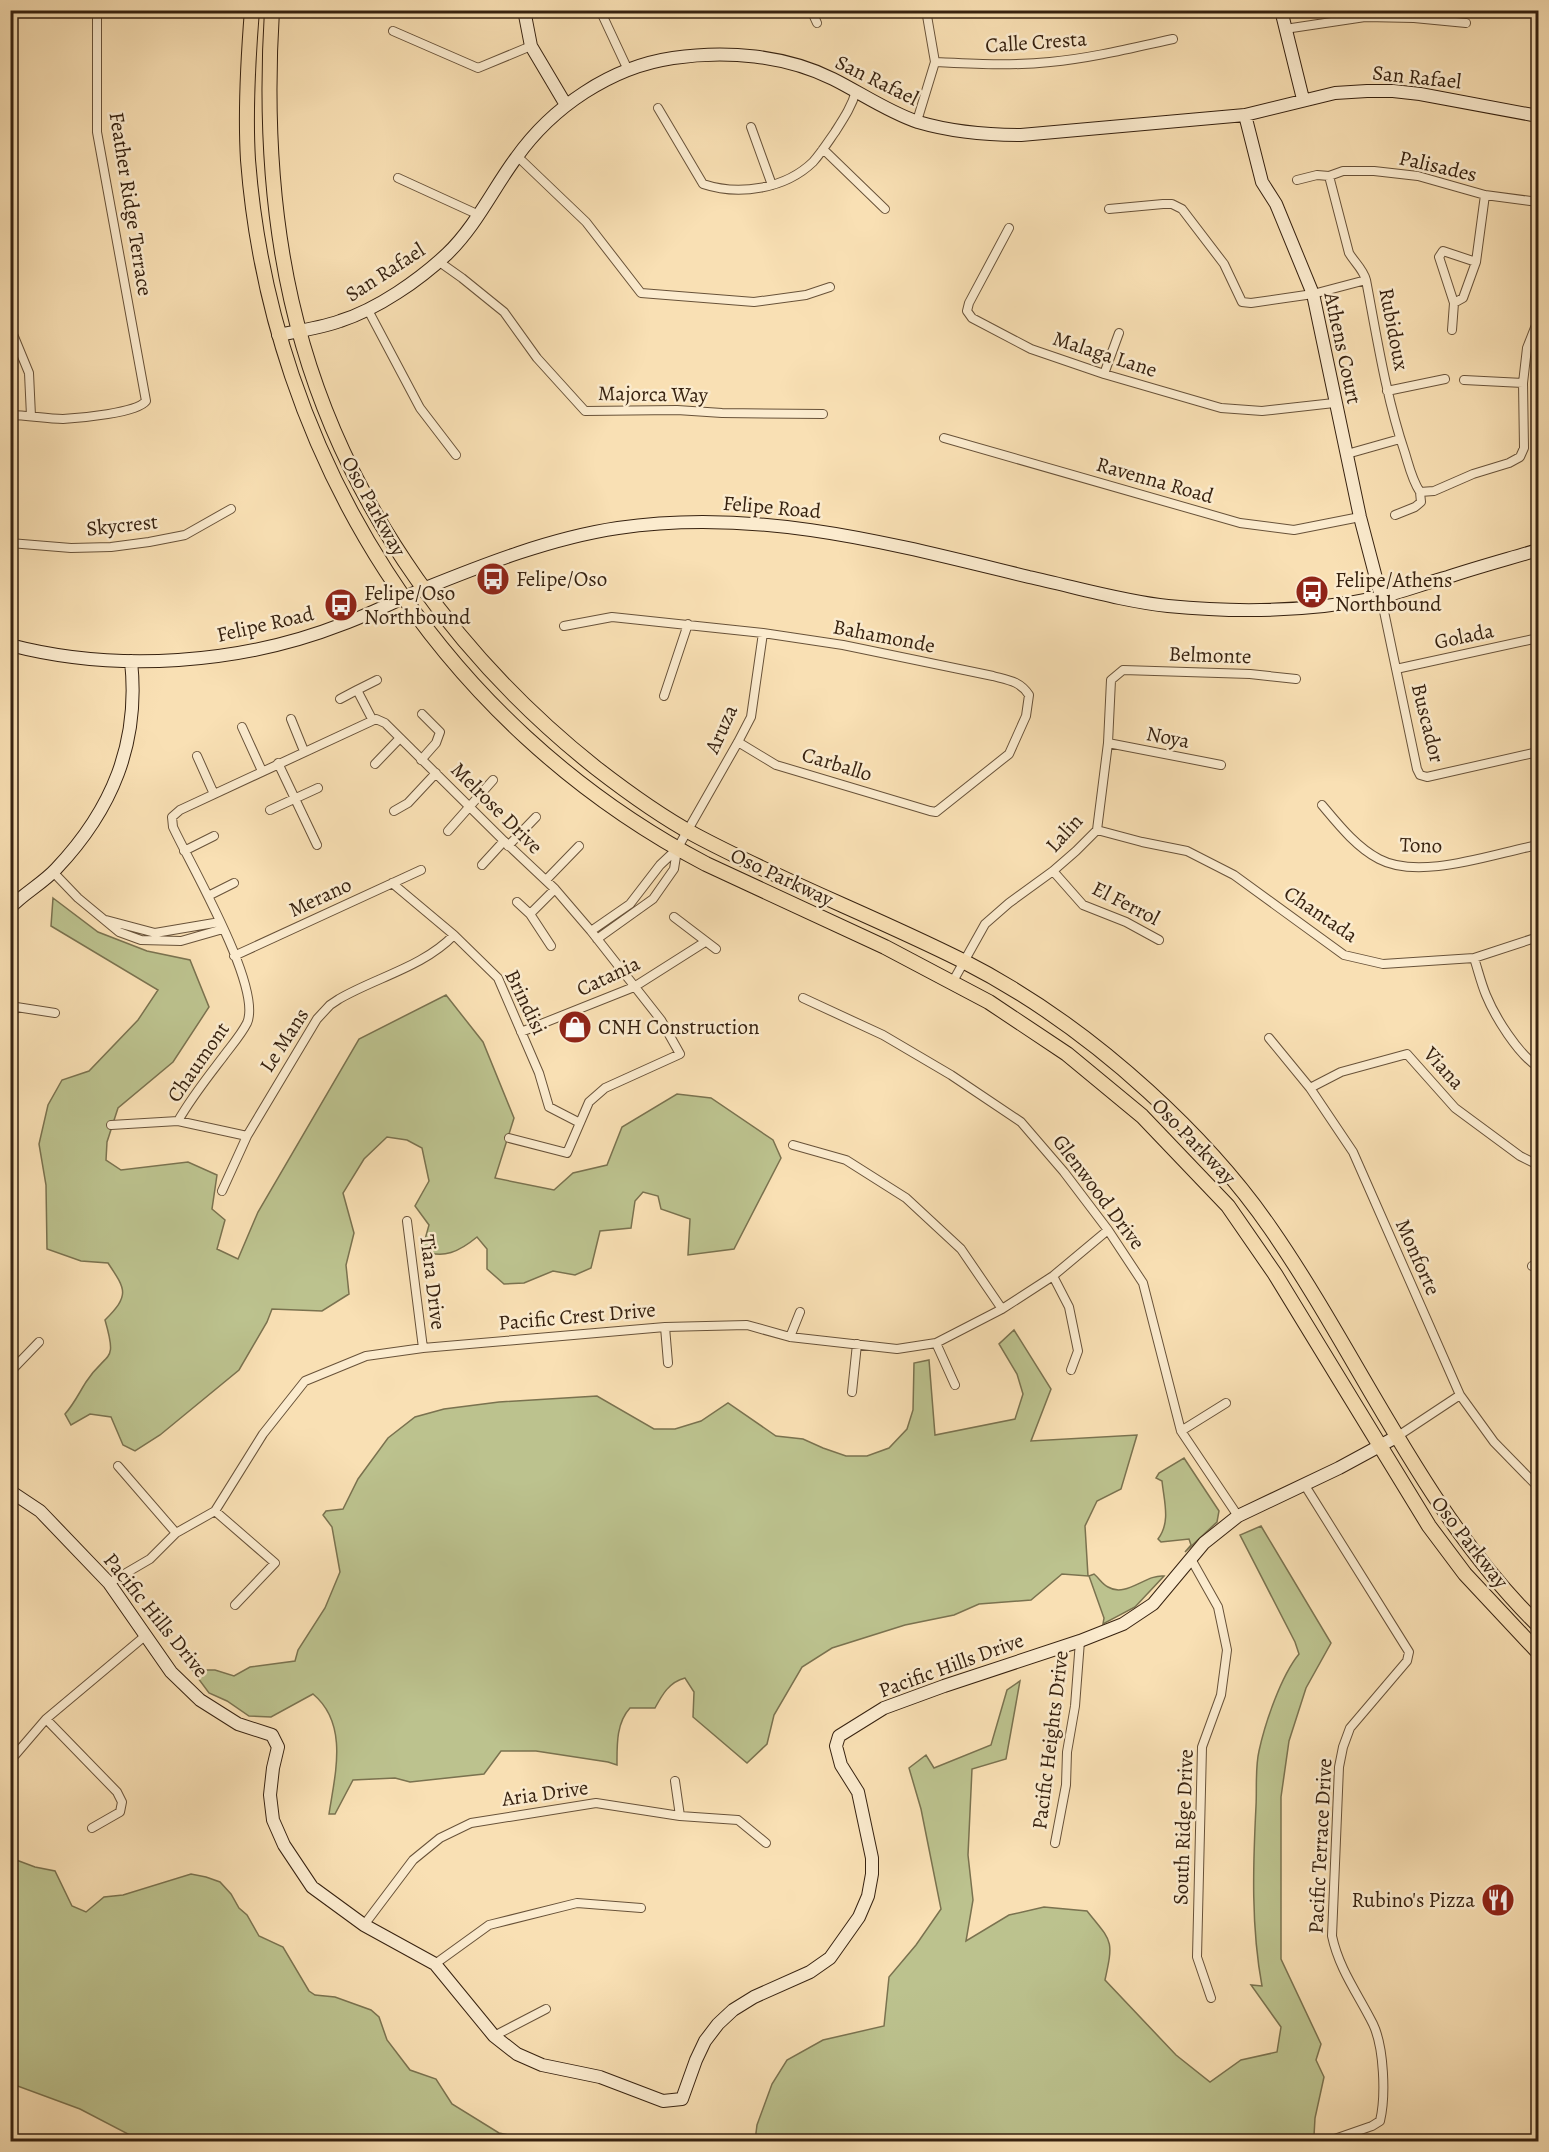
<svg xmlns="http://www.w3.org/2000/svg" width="1549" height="2152" viewBox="0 0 1549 2152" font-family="Alegreya,serif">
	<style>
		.green { fill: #bcc28e; stroke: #7a724f; stroke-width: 1.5 }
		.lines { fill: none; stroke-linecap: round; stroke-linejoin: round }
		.street-casing { stroke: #685239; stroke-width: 10 }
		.secondary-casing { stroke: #372210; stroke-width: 14 }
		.primary-casing { stroke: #372210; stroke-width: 16 }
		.street { stroke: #fbebce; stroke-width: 8 }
		.secondary { stroke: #fbebce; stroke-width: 12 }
		.primary { stroke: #f9e0b4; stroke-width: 14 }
		.labels { text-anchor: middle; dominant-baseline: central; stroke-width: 5; stroke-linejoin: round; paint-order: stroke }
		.street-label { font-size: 21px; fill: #372210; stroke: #fbebce }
		.poi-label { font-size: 21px; fill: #372210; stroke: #fbebce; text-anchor: start }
	</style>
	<rect width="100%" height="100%" fill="#f9e0b4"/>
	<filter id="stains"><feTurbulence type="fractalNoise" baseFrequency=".00333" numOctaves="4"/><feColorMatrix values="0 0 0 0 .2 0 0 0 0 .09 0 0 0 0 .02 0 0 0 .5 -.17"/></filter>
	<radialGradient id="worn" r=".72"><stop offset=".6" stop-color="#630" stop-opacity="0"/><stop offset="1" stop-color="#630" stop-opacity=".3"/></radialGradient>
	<path class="green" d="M53 898 98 932 147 951 190 960 209 1007 173 1062 118 1108 107 1142 106 1160 121 1170 188 1162 217 1175 212 1209 225 1220 217 1249 238 1259 258 1212 359 1039 446 995 483 1042 514 1118 495 1178 554 1190 573 1173 607 1165 622 1127 677 1094 711 1098 773 1140 781 1158 734 1249 688 1255 690 1219 661 1209 658 1196 643 1192 635 1201 631 1228 600 1231 591 1268 575 1275 553 1271 524 1283 504 1284 487 1269V1249L477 1237C460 1251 443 1260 422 1250L429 1225 415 1206 429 1181 422 1148 407 1140 387 1137 364 1159 343 1193 354 1233 346 1265 349 1294 322 1311 272 1309 267 1322 239 1370 160 1435 135 1451 123 1445 111 1417 90 1414 71 1425 65 1414C74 1404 79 1393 86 1382 107 1350 118 1365 105 1320 130 1295 126 1290 108 1263L81 1261 47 1249 46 1185 39 1144 48 1105 62 1080 89 1071 138 1020 158 990 51 926Z
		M1014 1330 1051 1389 1031 1441 1137 1435 1121 1489 1097 1501 1085 1526 1088 1576 1062 1574 1031 1600 979 1604 954 1615 905 1625 832 1648 802 1667 774 1715 767 1744 747 1763 693 1717 694 1692 685 1678C669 1682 662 1695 655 1708H630C616 1723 617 1746 617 1765L608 1762 536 1751H501L484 1774 410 1782 395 1778 353 1780 335 1814H329C335 1774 349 1724 313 1694L271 1717 249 1716 227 1701 209 1693 192 1670H215L234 1676 250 1667 295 1661 298 1650 325 1608 340 1572 332 1527 323 1515 326 1511 343 1509 358 1479 388 1438 415 1417 444 1409 499 1402 597 1396 654 1429H675L701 1421 728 1403 776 1436 803 1439 823 1448 846 1456H867L889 1448 907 1429 913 1410 914 1363 929 1360 935 1435 1015 1419 1023 1394 1017 1374 999 1344Z
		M1184 1458 1219 1511 1217 1522 1185 1552 1191 1545 1189 1539 1161 1542 1158 1539C1171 1522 1164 1501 1162 1481L1156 1478 1159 1473Z
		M1261 1526 1331 1643 1306 1688 1289 1741 1281 1797V1959L1321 2044 1316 2060 1324 2077 1315 2118 1314 2136 1303 2142H962L927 2137 870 2142 755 2141 757 2125 772 2084 787 2060 823 2040 884 2026 889 1977 916 1945 941 1909 921 1809 909 1768 926 1755 934 1768 991 1745 1007 1690 1020 1681 1006 1759 972 1769 968 1855 973 1900 966 1941 1009 1915 1044 1907 1087 1911C1112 1942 1114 1939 1105 1980L1176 2055 1210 2082 1241 2060 1277 2052 1281 2027 1251 1985 1262 1986C1251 1927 1253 1866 1256 1806 1257 1789 1255 1768 1259 1751 1265 1723 1281 1676 1299 1654L1295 1642 1240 1535Z
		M1094 1574C1099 1578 1102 1584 1108 1587 1126 1598 1146 1574 1164 1576L1135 1607 1103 1624 1104 1618 1089 1576Z
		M11 1858 35 1867 55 1871 72 1906 86 1912 104 1897 123 1895 191 1874 206 1877 220 1882 231 1894 239 1908 247 1915 259 1936 283 1947 309 1991 315 1995 335 1997 371 2010 379 2017 387 2040 410 2070 436 2079 452 2104 499 2133 528 2139 584 2141H136L132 2136 80 2109 15 2085 11 2086Z"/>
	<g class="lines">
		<defs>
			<path id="street" d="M600 10 628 70
				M811 10 817 23
				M1285 29 1365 17 1414 18 1466 23
				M393 31 478 68 531 46
				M935 62C974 64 1012 66 1050 62 1092 58 1132 48 1173 39
				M658 108 703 184C739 196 785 189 813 162 821 153 828 142 835 132 844 118 852 106 856 91
				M917 121 935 62 926 10
				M751 127 772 185
				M823 149 885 209
				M517 156 586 222 641 293 754 302 806 295 830 287
				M1329 176 1349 253C1355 263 1363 269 1366 280 1377 338 1386 397 1405 453 1409 466 1412 480 1420 492
				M1329 176 1343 171H1374L1418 176 1485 195 1538 202
				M398 178 479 215
				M1297 180 1317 175 1329 176
				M1109 209 1163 204H1172L1182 209 1224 264 1242 302 1251 303 1313 294 1366 280
				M1009 228 969 303 967 311 972 318 1031 349 1104 374 1221 408 1262 411 1334 403
				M438 261 462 278 504 312 537 358 585 411 677 410 722 413 823 414
				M1454 303 1463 298 1476 262 1485 195
				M368 310 420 408 456 455
				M10 327 29 373 31 416
				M1452 330 1454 303 1439 257 1443 251 1476 262
				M1104 374 1119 333
				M1464 380 1523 383
				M1387 391 1445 379
				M10 415C28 415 46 419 63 419 80 418 137 413 146 401L97 132V10
				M944 438 1240 523 1294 530 1360 517
				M1347 454 1400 439
				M1420 492 1434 491 1473 474 1509 463 1520 457 1524 448 1523 383 1527 348 1538 320
				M1395 515 1415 507 1421 502 1420 492
				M10 543 71 548 111 547 149 542 185 535 231 509
				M1381 597 1417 769 1420 775 1427 777 1538 752
				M564 626 612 617 763 633 843 645 993 676C1008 680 1020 681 1029 695L1026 716 1009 754 936 812 930 811 776 765 738 742
				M1396 669 1538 638
				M357 690 377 680
				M664 696 688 624
				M340 699 357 690 372 719
				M291 719 304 751
				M242 727 262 771
				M1108 743 1221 765
				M197 756 214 794
				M421 760 436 743 440 732 422 714
				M278 763 317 845
				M375 764 400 738
				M1322 805C1338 824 1356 847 1379 859 1420 881 1495 853 1538 845
				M270 810 318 788
				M394 811 408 803 436 773
				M1097 830 1142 842 1187 851 1234 875 1344 955 1383 964 1474 958 1538 937
				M448 831 493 780
				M508 846 536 817
				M184 851 214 836
				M482 865 504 841
				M1053 871 1083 905 1126 922 1159 940
				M53 872 78 898 119 932 141 940 181 941 223 929
				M546 880 579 846
				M392 883 454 935 498 978 539 1073 549 1107 580 1123
				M208 896 234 883
				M517 902 530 914
				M674 917 716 949
				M106 920 155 933 220 922
				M591 931 630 904 660 865 677 849 697 814 738 742 751 717 763 633
				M597 939 653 899 674 869 677 850
				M551 946 530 914 555 889
				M234 956 421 870
				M1474 958C1478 970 1481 983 1486 995 1495 1017 1518 1054 1538 1067
				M952 983 985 924 1009 903 1053 871 1076 851 1097 830 1108 743 1111 680 1123 670 1250 674 1296 679
				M803 998 883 1035 951 1075 1021 1122 1064 1172 1108 1230 1143 1283 1181 1431 1238 1516
				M10 1006 55 1013
				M10 1021 15 1008
				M521 1032 634 987 705 942
				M1269 1038 1310 1088 1353 1152 1460 1395 1494 1442 1538 1487
				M1310 1088 1341 1072 1407 1054 1455 1108 1520 1156 1538 1165
				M178 1121C191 1098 207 1078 223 1057 231 1046 241 1035 247 1023 263 988 190 864 173 827L172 817 180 810 376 719 385 723 504 841 555 889 591 931 661 1020 680 1054 605 1088 589 1102 567 1153 509 1138
				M111 1125 178 1121 247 1136
				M793 1145 846 1160 906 1198 961 1249 1002 1309
				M222 1191 247 1136 317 1019 330 1005 339 999C377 977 423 967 454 935
				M407 1221 423 1348
				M1532 1266 1538 1267
				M1053 1276 1069 1307 1078 1351 1071 1370
				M665 1327 668 1363
				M790 1337 800 1312
				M936 1343 955 1385
				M10 1372 39 1342
				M852 1392 857 1344
				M1181 1431 1226 1403
				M1398 1436 1460 1395
				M118 1466 176 1533
				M1304 1484 1409 1652 1407 1661 1350 1728 1343 1747 1339 1767 1332 1936C1339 1969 1358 1994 1373 2024 1384 2047 1386 2096 1380 2121L1372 2126 1326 2142
				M215 1511 275 1563 235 1605
				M1191 1559 1218 1607 1227 1650 1221 1695 1202 1747 1197 1957 1211 1998
				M109 1583 150 1559 176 1533 215 1511 263 1434 305 1381 366 1356 423 1348 665 1327 747 1325 790 1337 897 1349 936 1343 1002 1309 1053 1276 1108 1230
				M46 1719 117 1792 122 1802 120 1812 92 1828
				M10 1761 46 1719 145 1636
				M675 1781 680 1816
				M1055 1843 1066 1785 1067 1752 1075 1706 1080 1641
				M364 1925 413 1860 440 1838 471 1823 596 1803 680 1816 738 1820 766 1843
				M435 1964 489 1925 577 1903 641 1908
				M494 2036 546 2009"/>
			<path id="secondary" d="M524 10 531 46 566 105
				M1281 10 1303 99
				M1245 115 1262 182 1276 204 1313 294 1360 517 1381 597
				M278 335C299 331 320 328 340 321 378 309 419 280 447 254 476 226 493 189 516 158 552 107 611 67 673 58 726 50 785 55 833 79 861 93 888 112 918 122 952 132 986 135 1021 135L1245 115 1335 93 1367 91H1393L1420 94 1538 116
				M10 645C117 673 241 664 343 624 370 614 396 601 423 589 485 564 551 538 618 528 759 507 893 544 1029 577 1075 587 1122 601 1168 606 1239 613 1310 612 1380 597 1403 592 1425 583 1448 577 1478 567 1508 559 1538 550
				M10 908C24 893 42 884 56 869 112 810 140 743 131 661
				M10 1491 40 1511 109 1583 171 1672 200 1700 238 1724 272 1735 278 1747 273 1768 270 1795 273 1820 284 1845 312 1887 364 1925 435 1964 494 2036 517 2054 542 2065 600 2077 663 2101 682 2099 696 2060 705 2041 718 2024 733 2010 754 1997 810 1972 830 1958 859 1917 868 1896 872 1874V1858L858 1792 841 1765 836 1746 839 1736 884 1708 944 1686 1080 1641 1123 1624 1153 1604 1204 1543 1238 1516 1339 1468 1398 1436"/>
			<path id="primary" d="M252 10C248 60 245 110 248 160 271 457 441 725 706 864L885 947 989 1002 1067 1054 1142 1116 1228 1206 1275 1274 1429 1526 1465 1574 1538 1652
				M272 10C265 123 271 236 303 345 352 513 460 660 596 768 627 792 660 816 695 835 781 881 873 916 961 960 1028 994 1092 1040 1148 1091 1193 1132 1236 1178 1271 1229 1361 1359 1423 1512 1538 1625"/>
		</defs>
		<use href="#street" class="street-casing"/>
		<use href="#secondary" class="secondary-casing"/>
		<use href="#primary" class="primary-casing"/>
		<use href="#street" class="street"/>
		<use href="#secondary" class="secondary"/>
		<use href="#primary" class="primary"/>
	</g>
	<defs>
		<symbol id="bus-disc" viewBox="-11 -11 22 22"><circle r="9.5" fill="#8f2418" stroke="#fbebce"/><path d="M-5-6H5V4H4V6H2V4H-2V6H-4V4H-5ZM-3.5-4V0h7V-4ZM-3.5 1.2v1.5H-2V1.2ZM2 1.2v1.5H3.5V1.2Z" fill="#fff"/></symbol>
		<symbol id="shop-disc" viewBox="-11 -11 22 22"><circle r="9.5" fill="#8f2418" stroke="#fbebce"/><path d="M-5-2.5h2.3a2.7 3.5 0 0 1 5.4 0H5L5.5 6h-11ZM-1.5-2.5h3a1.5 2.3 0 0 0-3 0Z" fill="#fff"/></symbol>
		<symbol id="restaurant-disc" viewBox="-11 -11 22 22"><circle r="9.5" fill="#8f2418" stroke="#fbebce"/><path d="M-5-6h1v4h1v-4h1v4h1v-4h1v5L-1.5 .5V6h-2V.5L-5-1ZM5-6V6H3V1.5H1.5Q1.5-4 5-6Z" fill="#fff"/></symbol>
	</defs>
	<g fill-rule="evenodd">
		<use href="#bus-disc" x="474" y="560" width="38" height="38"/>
		<use href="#bus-disc" x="1293" y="573" width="38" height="38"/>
		<use href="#bus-disc" x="322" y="586" width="38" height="38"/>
		<use href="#shop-disc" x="556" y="1008" width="38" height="38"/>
		<use href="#restaurant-disc" x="1479" y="1881" width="38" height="38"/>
	</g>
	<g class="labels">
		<g class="street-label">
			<text transform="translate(1036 42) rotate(-4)">Calle Cresta</text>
			<text transform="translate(1417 77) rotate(6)">San Rafael</text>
			<text transform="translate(877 80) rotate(26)">San Rafael</text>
			<text transform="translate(1438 166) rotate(13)">Palisades</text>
			<text transform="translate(131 204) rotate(81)">Feather Ridge Terrace</text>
			<text transform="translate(385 272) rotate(-33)">San Rafael</text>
			<text transform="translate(1394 329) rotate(79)">Rubidoux</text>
			<text transform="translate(1343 348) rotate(78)">Athens Court</text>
			<text transform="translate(1105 354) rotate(18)">Malaga Lane</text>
			<text transform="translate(653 394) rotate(1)">Majorca Way</text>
			<text transform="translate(1155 480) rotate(16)">Ravenna Road</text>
			<text transform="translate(374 506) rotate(61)">Oso Parkway</text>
			<text transform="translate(772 507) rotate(5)">Felipe Road</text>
			<text transform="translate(122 525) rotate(-6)">Skycrest</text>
			<text transform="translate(265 624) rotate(-13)">Felipe Road</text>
			<text transform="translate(884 636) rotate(11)">Bahamonde</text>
			<text transform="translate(1464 636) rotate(-12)">Golada</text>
			<text transform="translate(1210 655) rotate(2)">Belmonte</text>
			<text transform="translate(1428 723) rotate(76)">Buscador</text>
			<text transform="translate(721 729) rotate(-66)">Aruza</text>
			<text transform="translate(1168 737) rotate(11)">Noya</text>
			<text transform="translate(837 764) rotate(17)">Carballo</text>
			<text transform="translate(497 808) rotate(45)">Melrose Drive</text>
			<text transform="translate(1064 833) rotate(-48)">Lalin</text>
			<text transform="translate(1421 845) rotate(2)">Tono</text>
			<text transform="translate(782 877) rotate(25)">Oso Parkway</text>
			<text transform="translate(320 897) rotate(-25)">Merano</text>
			<text transform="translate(1126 903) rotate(27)">El Ferrol</text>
			<text transform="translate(1321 914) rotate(34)">Chantada</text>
			<text transform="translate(608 976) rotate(-25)">Catania</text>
			<text transform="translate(526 1002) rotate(64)">Brindisi</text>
			<text transform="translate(284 1040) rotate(-57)">Le Mans</text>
			<text transform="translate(198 1062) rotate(-55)">Chaumont</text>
			<text transform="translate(1444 1068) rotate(48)">Viana</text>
			<text transform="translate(1194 1141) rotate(46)">Oso Parkway</text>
			<text transform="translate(1099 1192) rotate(53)">Glenwood Drive</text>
			<text transform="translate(1418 1257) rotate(66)">Monforte</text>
			<text transform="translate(433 1282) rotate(83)">Tiara Drive</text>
			<text transform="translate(577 1316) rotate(-5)">Pacific Crest Drive</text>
			<text transform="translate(1470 1542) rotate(52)">Oso Parkway</text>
			<text transform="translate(156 1615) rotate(51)">Pacific Hills Drive</text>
			<text transform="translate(951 1665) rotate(-20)">Pacific Hills Drive</text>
			<text transform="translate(1050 1740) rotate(-83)">Pacific Heights Drive</text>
			<text transform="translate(545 1793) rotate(-8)">Aria Drive</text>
			<text transform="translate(1183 1827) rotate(-88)">South Ridge Drive</text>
			<text transform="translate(1320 1846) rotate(-87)">Pacific Terrace Drive</text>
		</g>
		<g class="poi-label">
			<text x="516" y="579">Felipe/Oso</text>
			<text x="1335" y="580">Felipe/Athens<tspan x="1335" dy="24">Northbound</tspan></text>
			<text x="364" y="593">Felipe/Oso<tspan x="364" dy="24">Northbound</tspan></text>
			<text x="598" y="1027">CNH Construction</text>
			<text x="1475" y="1900" text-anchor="end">Rubino's Pizza</text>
		</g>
	</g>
	<rect width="1549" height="2152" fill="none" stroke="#f9e0b4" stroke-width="36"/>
	<rect x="12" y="12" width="1525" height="2128" fill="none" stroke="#372210" stroke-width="3"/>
	<rect x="18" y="18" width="1513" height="2116" fill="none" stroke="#372210" stroke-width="1.5"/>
	<rect width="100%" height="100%" filter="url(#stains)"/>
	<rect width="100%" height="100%" fill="url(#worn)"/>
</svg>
